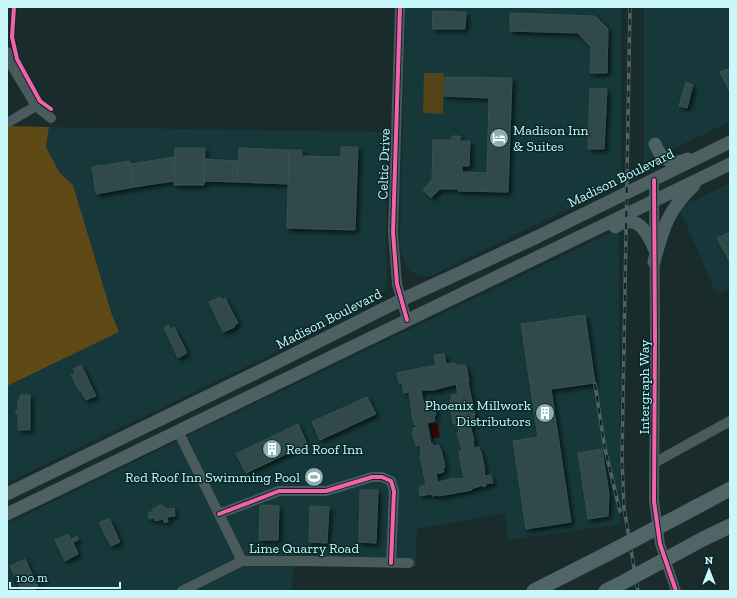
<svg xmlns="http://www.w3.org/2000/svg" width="737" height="598" viewBox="0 0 737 598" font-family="'Zilla Slab',serif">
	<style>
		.built { fill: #16383a }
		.green { fill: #544219 }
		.forest { fill: #5f4917 }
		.water { fill: #34060a }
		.building { fill: #304948; stroke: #355351; fill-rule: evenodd; filter: url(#shadow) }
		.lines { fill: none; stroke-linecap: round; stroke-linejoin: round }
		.minor { stroke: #4b5a5b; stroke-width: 10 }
		.major { stroke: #4d6062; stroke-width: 13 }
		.highway { stroke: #506567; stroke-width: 15 }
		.rail-casing { stroke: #526162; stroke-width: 3.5 }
		.rail { stroke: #07282a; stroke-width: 2; stroke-dasharray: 6; stroke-linecap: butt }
		.highway-bridge { stroke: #506567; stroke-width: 15 }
		.cycleway-casing { stroke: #07282a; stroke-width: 6 }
		.cycleway { stroke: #f560ab; stroke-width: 4 }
		.labels { text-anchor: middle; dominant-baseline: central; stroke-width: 3; stroke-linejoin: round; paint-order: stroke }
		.poi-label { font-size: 14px; fill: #c9f7fa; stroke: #07282a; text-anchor: start }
		.street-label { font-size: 14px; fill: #c9f7fa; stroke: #07282a }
	</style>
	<defs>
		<filter id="shadow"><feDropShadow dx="3" dy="3" stdDeviation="2" flood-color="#0009"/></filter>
	</defs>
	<rect width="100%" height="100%" fill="#1a2b2c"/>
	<path class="built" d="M405 7H622L621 183 431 276H421L411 272 405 265 400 248Z
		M644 7H730V122L644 162Z
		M49 127 385 132 387 289 266 357 7 483V386L119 332 112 315 73 185 59 172 46 147Z
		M730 183V288L717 295 679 208Z
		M619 229 620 524 508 540 505 513 417 529 416 567H293L292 591H7V524L212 424Z"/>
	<path class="green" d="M424 73H444L443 114 423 113Z"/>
	<path class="forest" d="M7 126 49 127 46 147 59 172 73 185 112 315 119 332 7 386Z"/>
	<path class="water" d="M438 424 440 437 432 439 430 425Z
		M321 471 323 479 308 483 306 475Z"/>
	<path class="building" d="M433 11 466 12 465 29H432Z
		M510 13 595 16 608 29 607 73H590L591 47 578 33 510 31Z
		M730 68V92L720 72Z
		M445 77 512 78 508 192 458 191V189H440L431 198 423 190 432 180 433 140H452V136H460V141H470L469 166H462V172L487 173 489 98 444 96Z
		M686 82 693 85 687 108 679 106Z
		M590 88 607 89 604 149H588Z
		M341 147H358L355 230 287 228 289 150H302V156L341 157Z
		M175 148H205L204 185H174Z
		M239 148 289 150 288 184 237 182Z
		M175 157 174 181 134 187 130 164Z
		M205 159 238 161 237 182 204 181Z
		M130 161 134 187 96 194 92 167Z
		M730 232V263L717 238Z
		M220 297 221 300 225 298 238 323 234 325 235 327 223 332 209 302Z
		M585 315 595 383 551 389 571 522 526 529 513 441 538 437 521 324Z
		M169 325 171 329 174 327 187 353 178 358 164 328Z
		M444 354 446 364 455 363V365H466L469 382H468L475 415H474L475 424 470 425 474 441H473L474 448 479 447 480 451H481L485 470H484L485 476 491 475 493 483 485 484 486 486 483 487V485L471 489 472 490 439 496V495L432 496V494L420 496 419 488H421L420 486 426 485 420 457H421L420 445 416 446 412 432H414L413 428 417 427 416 425H415L414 421H413L409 392 404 393 402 383H399L397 373 436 365 434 355ZM456 384 458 394 451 395 452 399 450 400 451 404H450L453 423H455V427H458L459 433H457L462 450 459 451 460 455H459L464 478 456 479 455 478 438 482 436 474 444 472 443 468 445 467 441 449 440 450 439 445 433 446V444H431L427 423 435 421 434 415H436L434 407H433L429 399 423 401 421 390H434Z
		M81 365 96 396 86 400 81 391H79L71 375 75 373 73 369Z
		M20 395H30V430H18V414H16V410H18V400H20Z
		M367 397 376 414 320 440 312 422Z
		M298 424 307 444 246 473 236 454Z
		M602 449 609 494 608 516 588 519 578 453Z
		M360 490H378L376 543 359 542Z
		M162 505V507H166L167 509 174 508 175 516 167 517 168 522H164L163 519 155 521 154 518 149 519 148 512H153V509L157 508V506Z
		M260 505 279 506 278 540H259Z
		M310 506 329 507 327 543 309 542Z
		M109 518 120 542 111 546 99 523Z
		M69 534 71 539 77 536 78 540 73 542 78 554 65 561 55 540Z
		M25 559 38 586 36 587 37 588 34 590V591H22L10 566Z"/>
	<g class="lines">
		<path class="minor" d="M400 7 393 232 397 284 407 320
			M7 52 9 61 36 106 51 118
			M7 123 36 106
			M654 180 655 336 654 501 660 544 676 591
			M178 431 242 561
			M654 463 730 421
			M219 514 279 491H326L372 477H382L391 481 394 491 391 563
			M182 591 242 561H312L409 563"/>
		<path class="major" d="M655 144C661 160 673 166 688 159
			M615 227C618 225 623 222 627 222 642 220 649 237 654 248
			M654 262C663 228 668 210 694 185
			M7 494 272 365 401 300 537 237 730 142
			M7 514 730 164"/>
		<path class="highway" d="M698 506 730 489
			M703 539 730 526
			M534 591 607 554
			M606 591 618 585"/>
		<defs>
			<path id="rail" d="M630 7 622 458 624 508 638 591
				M595 384 605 449 620 511"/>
		</defs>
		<use href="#rail" class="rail-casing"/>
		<use href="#rail" class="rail"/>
		<path class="highway-bridge" d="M607 554 698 506
			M618 585 703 539"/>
		<defs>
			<path id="cycleway" d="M14 7 12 37 17 59 40 101 51 109
				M400 7 393 232 397 284 407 320
				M654 180 655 336 654 501 660 544 676 591
				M219 514 279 491H326L372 477H382L391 481 394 491 391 563"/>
		</defs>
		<use href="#cycleway" class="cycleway-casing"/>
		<use href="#cycleway" class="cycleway"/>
	</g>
	<defs>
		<symbol id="hotel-disc" viewBox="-11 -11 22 22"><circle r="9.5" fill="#8cb0b2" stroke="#07282a"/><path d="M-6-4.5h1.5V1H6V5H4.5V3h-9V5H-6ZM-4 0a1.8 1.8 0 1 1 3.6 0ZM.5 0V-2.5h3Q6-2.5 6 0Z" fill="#fff"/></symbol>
		<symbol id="building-disc" viewBox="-11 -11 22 22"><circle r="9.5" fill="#8cb0b2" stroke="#07282a"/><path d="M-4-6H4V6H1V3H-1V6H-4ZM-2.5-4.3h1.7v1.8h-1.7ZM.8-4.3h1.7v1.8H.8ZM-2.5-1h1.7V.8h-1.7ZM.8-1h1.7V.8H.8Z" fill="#fff"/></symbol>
		<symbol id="stadium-disc" viewBox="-11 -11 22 22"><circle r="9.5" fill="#8cb0b2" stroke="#07282a"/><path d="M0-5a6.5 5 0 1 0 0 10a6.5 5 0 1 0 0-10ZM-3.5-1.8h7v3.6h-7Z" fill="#fff"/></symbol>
	</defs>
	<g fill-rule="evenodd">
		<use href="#hotel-disc" x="488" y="127" width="22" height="22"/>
		<use href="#building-disc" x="534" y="402" width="22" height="22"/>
		<use href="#building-disc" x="261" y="438" width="22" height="22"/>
		<use href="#stadium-disc" x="303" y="466" width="22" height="22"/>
	</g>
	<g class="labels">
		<g class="poi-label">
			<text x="513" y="130">Madison Inn<tspan x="513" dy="16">&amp; Suites</tspan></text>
			<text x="531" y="405" text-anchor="end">Phoenix Millwork<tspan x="531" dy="16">Distributors</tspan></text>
			<text x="286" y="449">Red Roof Inn</text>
			<text x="300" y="477" text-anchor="end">Red Roof Inn Swimming Pool</text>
		</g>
		<g class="street-label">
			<text transform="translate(384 164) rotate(-88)">Celtic Drive</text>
			<text transform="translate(621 178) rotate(-26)">Madison Boulevard</text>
			<text transform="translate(329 319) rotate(-27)">Madison Boulevard</text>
			<text transform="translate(644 387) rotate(-90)">Intergraph Way</text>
			<text x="304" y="548">Lime Quarry Road</text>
		</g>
	</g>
	<rect width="737" height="598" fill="none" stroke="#c9f7fa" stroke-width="16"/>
	<g transform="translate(709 570)" stroke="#07282a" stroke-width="3" paint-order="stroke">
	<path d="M0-3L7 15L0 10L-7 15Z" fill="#c9f7fa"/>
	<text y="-6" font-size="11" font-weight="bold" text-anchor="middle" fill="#c9f7fa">N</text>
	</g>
	<path d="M10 582v6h110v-6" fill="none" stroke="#c9f7fa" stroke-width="2"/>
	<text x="16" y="582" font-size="12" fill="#c9f7fa" stroke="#07282a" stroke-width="3" paint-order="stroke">100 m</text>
</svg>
